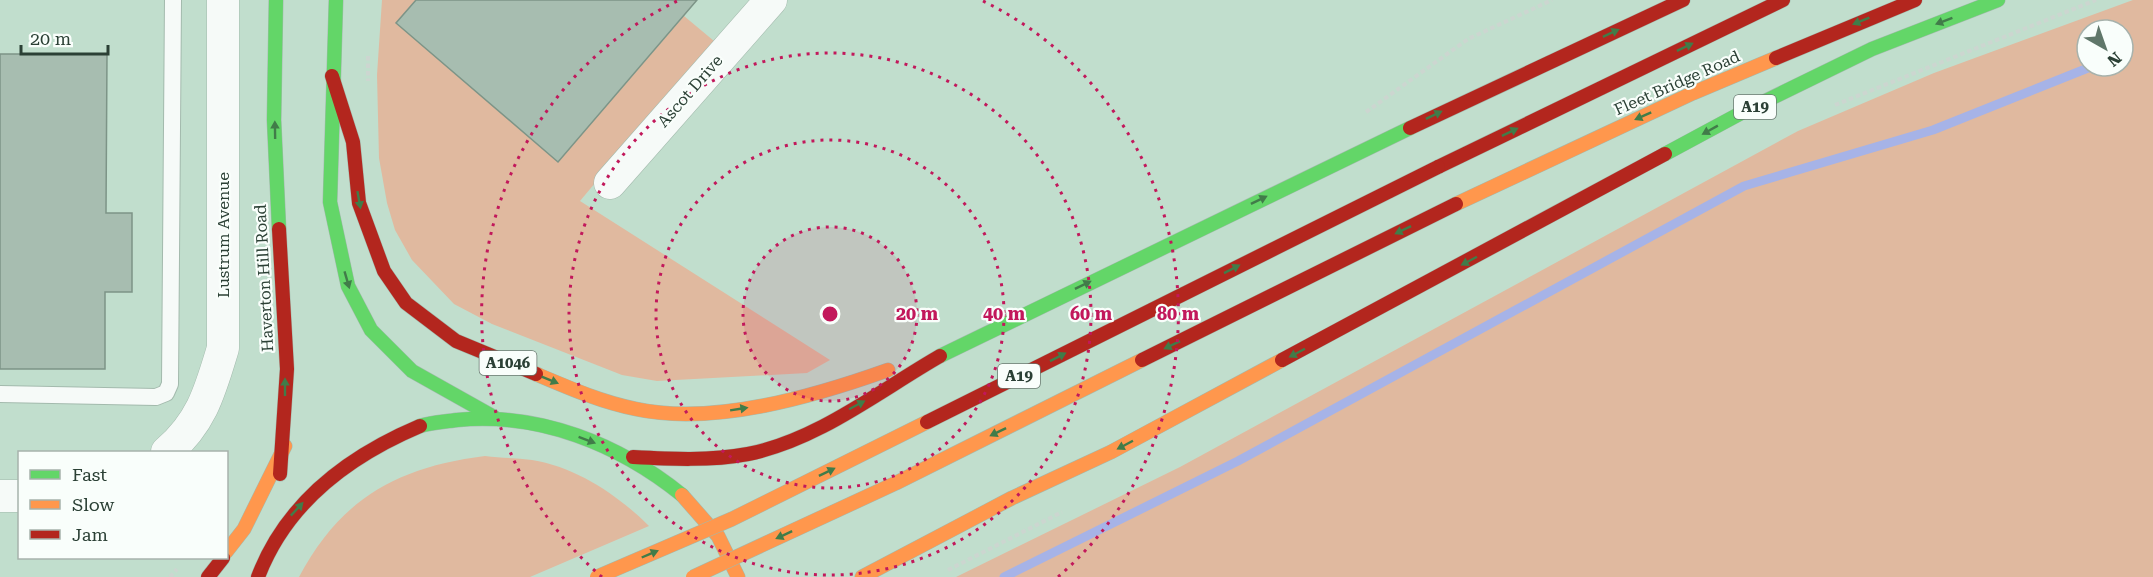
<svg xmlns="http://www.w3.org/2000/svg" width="2153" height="577" viewBox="0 0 2153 577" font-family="'Roboto Serif',serif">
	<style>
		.green { fill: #e0b99f; fill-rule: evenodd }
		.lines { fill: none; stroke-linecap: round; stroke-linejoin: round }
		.stream { stroke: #a6b3e7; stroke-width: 9 }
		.building { fill: #a7bdb0; stroke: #7d9487; stroke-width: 1.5 }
		.lane-casing { stroke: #a3baad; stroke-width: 18 }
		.street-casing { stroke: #a3baad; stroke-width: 33 }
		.fast-casing { stroke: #a3baad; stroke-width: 15 }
		.slow-casing { stroke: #a3baad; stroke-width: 15 }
		.jam-casing { stroke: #a3baad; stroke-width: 15 }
		.path { stroke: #ccd6d0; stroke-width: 4; stroke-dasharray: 4.5 3; stroke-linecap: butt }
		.lane { stroke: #f6faf8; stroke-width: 16 }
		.street { stroke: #f6faf8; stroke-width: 32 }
		.fast { stroke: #63d668; stroke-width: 14 }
		.slow { stroke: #ff974d; stroke-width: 14 }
		.jam { stroke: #b3261e; stroke-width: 14 }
		.slow-bridge-casing { stroke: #a3baad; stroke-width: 15; stroke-linecap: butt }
		.jam-bridge-casing { stroke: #a3baad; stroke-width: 15; stroke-linecap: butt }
		.slow-bridge { stroke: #ff974d; stroke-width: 14 }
		.jam-bridge { stroke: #b3261e; stroke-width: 14 }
		.oneway { fill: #417c49 }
		.ring { fill: none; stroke: #c2185b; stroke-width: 3; stroke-dasharray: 3 6 }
		.labels { text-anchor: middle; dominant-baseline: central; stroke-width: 4.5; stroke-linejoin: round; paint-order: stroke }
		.shield { fill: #f9fefb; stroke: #697970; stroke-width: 1.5 }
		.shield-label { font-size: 15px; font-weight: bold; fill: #2b4035 }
		.street-label { font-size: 16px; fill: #2b4035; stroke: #f9fefb }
		.centre { fill: #c2185b; stroke: #f9fefb; stroke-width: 3 }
		.ring-label { font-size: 18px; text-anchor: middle; font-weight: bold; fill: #c2185b; stroke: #f9fefb; stroke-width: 4.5; stroke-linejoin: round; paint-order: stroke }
	</style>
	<rect width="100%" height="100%" fill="#c1decd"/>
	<path class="green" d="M382 0H416L397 23 558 162 684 16 714 41 580 201 830 360 807 373 657 381 622 375 492 324 454 304 412 260 395 230 387 203 379 158 377 75Z
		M2133 0H2153V577H956L1180 467 1798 131 1934 73ZM2087 30H2123V66H2087Z
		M485 456C500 458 516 458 532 460 576 467 618 495 649 526L530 577H299C341 498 398 467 485 456Z"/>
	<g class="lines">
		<path class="stream" d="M1004 577 1238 461 1744 186 1933 130 2093 66"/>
	</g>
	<path class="building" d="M416 0H697L558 162 396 23Z
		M0 54H107L106 213H132V292H105V369H0Z"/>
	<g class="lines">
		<defs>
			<path id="lane" d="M0 394 156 397 166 393 170 384 173 0"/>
			<path id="street" d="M610 183 771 0
				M167 452C202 422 210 391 223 348V0
				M0 496H20"/>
			<path id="fast" d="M276 0 274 120 279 229
				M336 0 330 202 348 286 371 330 412 371 494 417
				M1665 154 1743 112 1872 49 1998 0
				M940 356 1410 128
				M420 426C432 422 444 422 457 420 539 412 619 444 682 495"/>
			<path id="slow" d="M1456 204 1693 93 1776 58
				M536 374C569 388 601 402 636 409 714 426 815 396 888 370
				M682 495 718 536 738 577
				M226 552 244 529 285 446
				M862 577 1012 498 1111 452 1282 360"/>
			<path id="jam" d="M1776 58 1915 0
				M332 76 353 142 359 203 384 271 406 303 456 341 536 374
				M1410 128 1683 0
				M1438 167 1783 0
				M279 229 287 369 280 474
				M1282 360 1665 154
				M633 457C671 459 710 461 748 454 818 440 879 391 940 356
				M208 577 223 558
				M258 577C286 503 349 456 420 426"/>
		</defs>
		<use href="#lane" class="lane-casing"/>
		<use href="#street" class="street-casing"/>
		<use href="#fast" class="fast-casing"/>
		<use href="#slow" class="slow-casing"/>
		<use href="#jam" class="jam-casing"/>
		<path class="path" d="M368 56V81
			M1835 105 2096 0
			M1366 112 1468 39 1552 0
			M786 568 791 577
			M948 570 1062 512
			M170 577 177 569"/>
		<use href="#lane" class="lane"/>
		<use href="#street" class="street"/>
		<use href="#fast" class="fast"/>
		<use href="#slow" class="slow"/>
		<use href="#jam" class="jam"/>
		<defs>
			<path id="slow-bridge" d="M597 577 732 519 927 422
				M693 577 896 483 1142 360"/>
			<path id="jam-bridge" d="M1142 360 1456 204
				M927 422 1438 167"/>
		</defs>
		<use href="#slow-bridge" class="slow-bridge-casing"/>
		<use href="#jam-bridge" class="jam-bridge-casing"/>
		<use href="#slow-bridge" class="slow-bridge"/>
		<use href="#jam-bridge" class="jam-bridge"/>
	</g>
	<defs><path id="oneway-solid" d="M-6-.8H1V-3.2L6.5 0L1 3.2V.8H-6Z" transform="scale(1.5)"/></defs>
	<g class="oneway">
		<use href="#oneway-solid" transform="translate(1861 21) rotate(158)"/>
		<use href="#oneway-solid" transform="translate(1944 21) rotate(159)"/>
		<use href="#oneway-solid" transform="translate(1611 33) rotate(-25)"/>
		<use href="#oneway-solid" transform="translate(1685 47) rotate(-26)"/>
		<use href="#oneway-solid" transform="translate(1434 115) rotate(-26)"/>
		<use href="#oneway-solid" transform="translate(1643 116) rotate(156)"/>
		<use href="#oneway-solid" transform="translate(275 130) rotate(-91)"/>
		<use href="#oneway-solid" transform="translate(1710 130) rotate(151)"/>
		<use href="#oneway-solid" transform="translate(1510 132) rotate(-26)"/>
		<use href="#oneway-solid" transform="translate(359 200) rotate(80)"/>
		<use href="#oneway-solid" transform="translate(1259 200) rotate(-26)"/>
		<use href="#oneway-solid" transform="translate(1403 230) rotate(154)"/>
		<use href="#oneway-solid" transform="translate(1469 261) rotate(152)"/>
		<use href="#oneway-solid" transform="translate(1232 269) rotate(-27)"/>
		<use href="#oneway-solid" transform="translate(347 280) rotate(74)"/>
		<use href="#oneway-solid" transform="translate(1083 285) rotate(-26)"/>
		<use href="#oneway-solid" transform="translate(1172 345) rotate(154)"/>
		<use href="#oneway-solid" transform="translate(1297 353) rotate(152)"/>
		<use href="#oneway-solid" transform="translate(1058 357) rotate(-27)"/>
		<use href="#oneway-solid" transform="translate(550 380) rotate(22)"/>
		<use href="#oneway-solid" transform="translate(285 387) rotate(-90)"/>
		<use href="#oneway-solid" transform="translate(857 405) rotate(-28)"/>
		<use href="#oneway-solid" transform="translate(739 409) rotate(-9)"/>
		<use href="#oneway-solid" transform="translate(998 432) rotate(154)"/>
		<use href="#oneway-solid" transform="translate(587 440) rotate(21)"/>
		<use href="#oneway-solid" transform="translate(1125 445) rotate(152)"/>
		<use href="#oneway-solid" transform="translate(827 472) rotate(-26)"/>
		<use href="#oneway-solid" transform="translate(297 509) rotate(-47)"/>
		<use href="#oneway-solid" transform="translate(784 535) rotate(155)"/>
		<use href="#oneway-solid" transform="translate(650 554) rotate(-23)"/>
	</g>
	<circle cx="830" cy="314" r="87" fill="#c2185b" fill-opacity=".12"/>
	<g class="ring">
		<circle cx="830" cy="314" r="87"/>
		<circle cx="830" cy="314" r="174"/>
		<circle cx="830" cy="314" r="261"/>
		<path d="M602 577A348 348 0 0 1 677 1M983 1A348 348 0 0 1 1058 577"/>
	</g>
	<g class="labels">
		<g class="shield">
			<rect x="1734" y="95" width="42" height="24" rx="4.5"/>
			<rect x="479.5" y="351" width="57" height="24" rx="4.5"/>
			<rect x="998" y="364" width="42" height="24" rx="4.5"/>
		</g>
		<g class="shield-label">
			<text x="1755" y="107">A19</text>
			<text x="508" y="363">A1046</text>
			<text x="1019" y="376">A19</text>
		</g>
		<g class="street-label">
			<text transform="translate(1677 83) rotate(-24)">Fleet Bridge Road</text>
			<text transform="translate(690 91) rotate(-49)">Ascot Drive</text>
			<text transform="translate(223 235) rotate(-90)">Lustrum Avenue</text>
			<text transform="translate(264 278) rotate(-93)">Haverton Hill Road</text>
		</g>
	</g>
	<circle cx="830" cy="314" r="9" class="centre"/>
	<g class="ring-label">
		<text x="917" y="320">20 m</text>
		<text x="1004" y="320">40 m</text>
		<text x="1091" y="320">60 m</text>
		<text x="1178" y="320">80 m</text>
	</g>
	<rect x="18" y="451" width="210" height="108" fill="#f9fefb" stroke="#a7b2ac" stroke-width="1.5"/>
	<rect x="30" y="470" width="30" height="9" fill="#63d668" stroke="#a7b2ac" stroke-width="1.5"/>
	<text x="72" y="481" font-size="18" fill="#2b4035">Fast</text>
	<rect x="30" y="500" width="30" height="9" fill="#ff974d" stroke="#a7b2ac" stroke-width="1.5"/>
	<text x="72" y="511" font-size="18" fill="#2b4035">Slow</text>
	<rect x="30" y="530" width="30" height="9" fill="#b3261e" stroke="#a7b2ac" stroke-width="1.5"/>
	<text x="72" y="541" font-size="18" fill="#2b4035">Jam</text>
	<g transform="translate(2105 48) rotate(140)"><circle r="28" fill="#f9fefb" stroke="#a7b2ac" stroke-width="1.5"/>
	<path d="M0-4.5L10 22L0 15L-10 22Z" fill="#60776a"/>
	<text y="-9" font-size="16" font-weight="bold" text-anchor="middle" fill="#2b4035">N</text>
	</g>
	<path d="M21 45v9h87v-9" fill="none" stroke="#2b4035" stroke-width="3"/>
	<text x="30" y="45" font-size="18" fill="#2b4035" stroke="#f9fefb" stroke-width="4.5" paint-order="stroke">20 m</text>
</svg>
